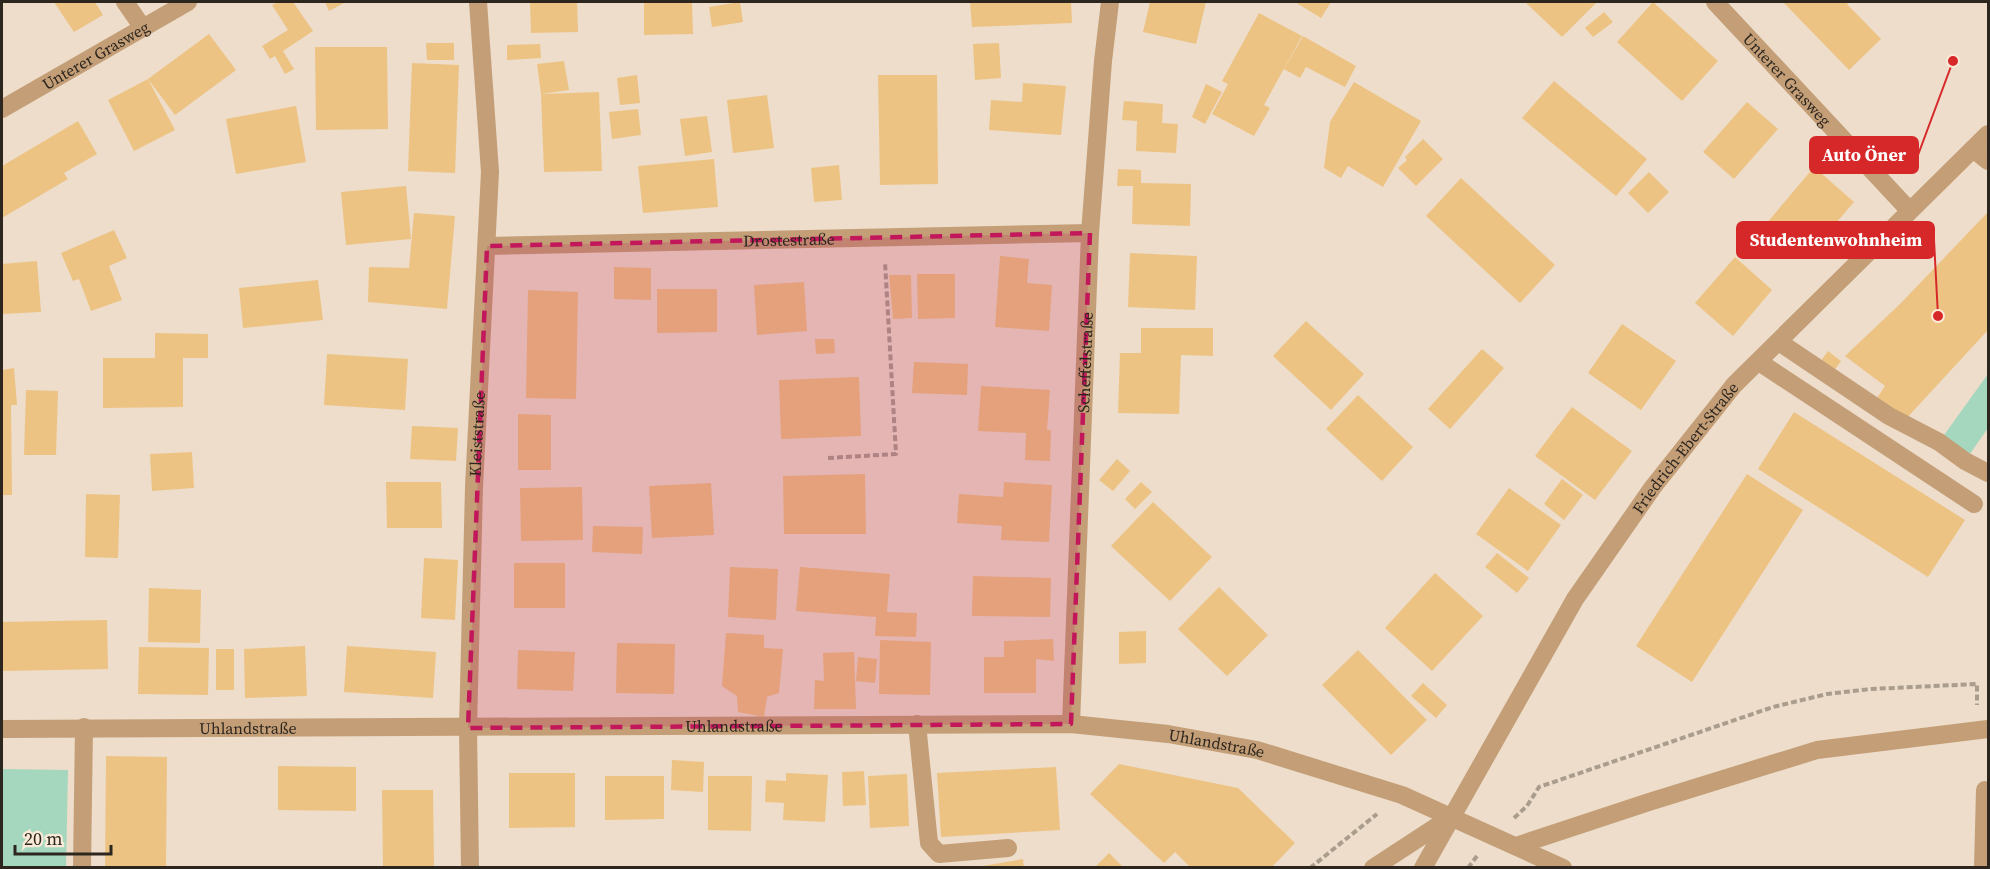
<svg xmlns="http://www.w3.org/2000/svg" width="1990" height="869" viewBox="0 0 1990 869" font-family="'Source Serif 4',serif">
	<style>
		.green { fill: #a4d7be }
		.building { fill: #edc384 }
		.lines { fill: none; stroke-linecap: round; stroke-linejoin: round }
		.path { stroke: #aa9d8e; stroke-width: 4; stroke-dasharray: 6 3; stroke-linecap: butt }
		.minor { stroke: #c39e77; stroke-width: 18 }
		.marked { fill: #c2185b; fill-opacity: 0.2; stroke: #c2185b; stroke-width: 4.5; stroke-dasharray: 12 8; stroke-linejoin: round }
		.labels { text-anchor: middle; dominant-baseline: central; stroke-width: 5; stroke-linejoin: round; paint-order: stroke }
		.street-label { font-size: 16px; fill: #2c261f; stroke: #fbead7 }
		.leader { fill: none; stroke: #d62828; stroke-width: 2 }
		.callout-dot { fill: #d62828; stroke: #fbead7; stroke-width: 2 }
		.callout { fill: #d62828; stroke: #d62828; stroke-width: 2 }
		.callout-label { font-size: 18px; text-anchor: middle; font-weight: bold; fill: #fff }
	</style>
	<rect width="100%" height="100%" fill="#edddca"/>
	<path class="green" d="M1988 374V428L1965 461 1939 442Z
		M2 769 68 770 66 867H2Z"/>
	<path class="building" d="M54 2H95L103 15 74 32Z
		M278 2H293L313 31 283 51 294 69 285 74 275 56 270 59 262 46 288 30 272 5Z
		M325 2H346L329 11Z
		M530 2H577L578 32 531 33Z
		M644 2H692L693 34 644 35Z
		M740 2 743 22 712 27 709 7Z
		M970 2H1071L1072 23 972 27Z
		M1150 2H1206L1196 44 1143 32Z
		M1295 2H1331L1321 18Z
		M1525 2H1597L1562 37Z
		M1653 2 1718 61 1682 101 1617 42Z
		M1783 2H1850L1847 4 1881 39 1849 70Z
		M1604 12 1613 22 1593 37 1585 28Z
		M1259 13 1302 36 1264 105 1270 108 1254 136 1212 114 1228 84 1222 81Z
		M209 34 236 70 175 115 148 79 175 130 134 151 108 100 148 79Z
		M1303 36 1356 66 1345 87 1306 67 1300 78 1284 69Z
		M426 43H454V60H427Z
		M999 43 1001 78 975 80 973 44Z
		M540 44 541 58 507 60V45Z
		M315 47H387L388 129 316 130Z
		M564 61 569 90 541 94 537 64Z
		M412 63 459 65 455 173 408 171Z
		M637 75 640 103 620 105 617 78Z
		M878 75H937L938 184 880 185Z
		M1554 81 1647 159 1616 196 1522 118Z
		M1354 82 1421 121 1383 187 1348 166 1341 178 1324 168 1330 122Z
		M1023 83 1066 86 1061 135 989 130 991 100 1022 102Z
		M1206 84 1222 92 1205 124 1192 117Z
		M599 92 602 171 544 172 541 94Z
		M767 95 774 148 733 153 727 100Z
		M1124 101 1163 104 1162 123 1178 124 1176 153 1136 151 1137 121 1122 120Z
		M1747 102 1778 129 1734 179 1703 152Z
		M296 106 306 162 236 174 226 119Z
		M638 109 641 135 612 139 609 112Z
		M707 116 712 152 685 156 680 119Z
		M78 121 97 154 64 173 68 179 2 218V166Z
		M1423 139 1443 159 1416 186 1398 168 1407 160 1405 157Z
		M714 159 718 207 643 213 638 166Z
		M839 165 842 200 814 202 811 168Z
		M1814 167 1854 202 1806 258 1766 224Z
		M1118 169 1141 170V183L1191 184 1190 226 1132 224 1133 186H1117Z
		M1649 172 1669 192 1648 213 1628 193Z
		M1461 178 1555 265 1520 303 1426 216Z
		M406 186 411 239 346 245 341 192Z
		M1988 212V330L1905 420 1877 398 1885 386 1845 356 1901 303Z
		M414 213 455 216 447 309 368 302 369 267 409 268Z
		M114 230 127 258 109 266 122 300 91 311 79 279 73 281 61 253Z
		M1130 253 1197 256 1195 310 1128 307Z
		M1000 256 1029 259 1027 283 1052 285 1049 331 995 327Z
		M1735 257 1772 290 1733 336 1695 303Z
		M37 261 41 312 2 314V264Z
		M614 267 651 268V300L614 299Z
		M917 274H955V318L918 319Z
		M889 275H911L912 318 893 319Z
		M318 280 323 320 243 328 239 288Z
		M804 282 807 331 757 335 754 285Z
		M657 289H717V332L657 333Z
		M528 290 578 292 576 399 526 398Z
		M1306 321 1364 374 1331 410 1273 356Z
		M1622 324 1676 361 1641 410 1588 373Z
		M1141 328H1213V356L1181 355 1179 414 1118 413 1120 353H1141Z
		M155 333 208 334V358H183V407L103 408V358H155Z
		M815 339H834L835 353 816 354Z
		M1482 349 1504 368 1450 429 1428 409Z
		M1828 351 1841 361 1833 372 1820 362Z
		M327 354 408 359 405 410 324 405Z
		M914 362 968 364 967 395 912 393Z
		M14 368 17 405H11L12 495H2V370Z
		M859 377 861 436 781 439 779 380Z
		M981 386 1050 390 1047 430H1051L1050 461 1025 460 1026 433 978 431Z
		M26 390 58 391 56 455H24Z
		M1358 395 1413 447 1382 481 1326 429Z
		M1572 407 1632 451 1595 500 1535 456Z
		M1794 412 1965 520 1928 577 1758 469Z
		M518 414 551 415V470H518Z
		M412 426 458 428 456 461 410 459Z
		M192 452 194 488 152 491 150 454Z
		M1117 459 1130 471 1113 491 1099 480Z
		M865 474 866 534H784L783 476Z
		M1747 474 1803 510 1692 682 1636 646Z
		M1562 479 1583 495 1564 520 1544 504Z
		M386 482H441L442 528H387Z
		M1004 482 1052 485 1049 542 1001 540 1002 526 957 523 959 494 1003 497Z
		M1141 482 1152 492 1135 509 1125 499Z
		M711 483 714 535 652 538 649 486Z
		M582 487 583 540 521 541 520 488Z
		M1509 488 1561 525 1528 571 1476 534Z
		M86 494 120 495 118 558 85 557Z
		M1153 502 1212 557 1170 601 1111 546Z
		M593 526 643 527 642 554 592 552Z
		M1497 553 1529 578 1517 593 1485 567Z
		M424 558 458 560 455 620 421 618Z
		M514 563H565V608H514Z
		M730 567 778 569 776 620 728 617Z
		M800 567 890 574 887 612 917 613 916 637 875 636 876 617 796 611Z
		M1435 573 1483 616 1432 671 1385 628Z
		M973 576 1051 578 1050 617 972 616Z
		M1219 587 1268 635 1227 676 1178 629Z
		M149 588 201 590 200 643 148 642Z
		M107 620 108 669 2 671V622Z
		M1146 631V663L1119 664V632Z
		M726 633 764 635V648L783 649 779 693 767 697 764 717 738 712 737 696 722 686Z
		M1053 639 1054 661 1036 659V693H984V657H1004V641Z
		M880 640 931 642 930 695 879 694Z
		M617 643 675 644 674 694 616 693Z
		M305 646 307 696 245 698 244 649Z
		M347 646 436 652 433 698 344 692Z
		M139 647 209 648 208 695 138 694Z
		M216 649H234V690H216Z
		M518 650 575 652 573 691 517 689Z
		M1358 650 1427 720 1391 755 1322 685Z
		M854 652 856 709H814L815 680 824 681 823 653Z
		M858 657 877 659 875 683 856 681Z
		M1423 683 1447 705 1436 718 1411 696Z
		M106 756 167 757 166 868H105Z
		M672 760 704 762 703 792 671 790Z
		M1119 764 1238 788 1295 843 1271 868H1191L1175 852 1164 863 1090 794Z
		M278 766 356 767V811L278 810Z
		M1056 767 1060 830 941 837 937 773Z
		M864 771 866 805 843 806 842 772Z
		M509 773H575V827L509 828Z
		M786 773 828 775 825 822 783 820 784 803 765 802 766 780 786 781Z
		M907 774 909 826 870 828 868 776Z
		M605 776H664V819L605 820Z
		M708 776H752L751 831 708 830Z
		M382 790H433L434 868H383Z
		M1109 853 1124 868H1094Z
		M1023 859 1024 868H983V866Z"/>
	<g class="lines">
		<path class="path" d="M828 458 896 454 885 262
			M1514 818 1527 806 1539 787 1773 707 1827 694 1871 689 1977 684V705
			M1310 868 1377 814
			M1468 868 1477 856"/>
		<g class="minor">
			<path d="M125 2 143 28"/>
			<path id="s1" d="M1715 2 1909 210"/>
			<path id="s2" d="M2 109 188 2"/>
			<path d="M1973 149 1988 161"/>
			<path id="s3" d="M487 246 1090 233"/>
			<path d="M1779 342 1889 416 1939 442 1965 461 1988 473"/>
			<path d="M1759 362 1974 504"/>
			<path d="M917 724 929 843 939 854 1008 848"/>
			<path id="s4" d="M1071 724 1090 233 1103 61 1110 2"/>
			<path id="s5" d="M2 729 1071 724 1168 734 1257 750 1402 795 1563 868"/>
			<path d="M1516 846 1649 802 1817 750 1988 729"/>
			<path d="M82 868 84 727"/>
			<path id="s6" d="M470 868 468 728 474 487 490 172 478 2"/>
			<path d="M1373 868 1448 819"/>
			<path id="s7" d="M1423 868 1575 599 1653 487 1734 385 1988 134"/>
			<path d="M1983 868 1985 790"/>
		</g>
	</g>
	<path class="marked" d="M1090 233 1071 724 468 728 487 246Z"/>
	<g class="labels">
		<g class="street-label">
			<text stroke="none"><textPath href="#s2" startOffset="108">Unterer Grasweg</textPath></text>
			<text stroke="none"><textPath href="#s1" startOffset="106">Unterer Grasweg</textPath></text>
			<text stroke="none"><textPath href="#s3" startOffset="302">Drostestraße</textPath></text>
			<text stroke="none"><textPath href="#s4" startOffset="362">Scheffelstraße</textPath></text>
			<text stroke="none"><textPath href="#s6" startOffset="434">Kleiststraße</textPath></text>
			<text stroke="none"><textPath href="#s7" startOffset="496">Friedrich-Ebert-Straße</textPath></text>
			<text stroke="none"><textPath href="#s5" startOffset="732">Uhlandstraße</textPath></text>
			<text stroke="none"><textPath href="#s5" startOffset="246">Uhlandstraße</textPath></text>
			<text stroke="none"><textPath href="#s5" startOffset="1216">Uhlandstraße</textPath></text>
		</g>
	</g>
	<path class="leader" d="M1953 61L1918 155M1938 316L1934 240"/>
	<g class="callout-dot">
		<circle cx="1953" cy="61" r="6"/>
		<circle cx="1938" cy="316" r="6"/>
	</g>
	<g class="callout">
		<rect x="1810" y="137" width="108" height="36" rx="6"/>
		<rect x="1737" y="222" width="197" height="36" rx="6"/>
	</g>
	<g class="callout-label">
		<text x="1864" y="161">Auto Öner</text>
		<text x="1836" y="246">Studentenwohnheim</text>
	</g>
	<rect width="1990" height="869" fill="none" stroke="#2c261f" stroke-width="6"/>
	<path d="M15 845v9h96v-9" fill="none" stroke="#2c261f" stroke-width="3"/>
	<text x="24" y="845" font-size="18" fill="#2c261f" stroke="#fbead7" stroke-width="4.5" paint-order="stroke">20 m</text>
</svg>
